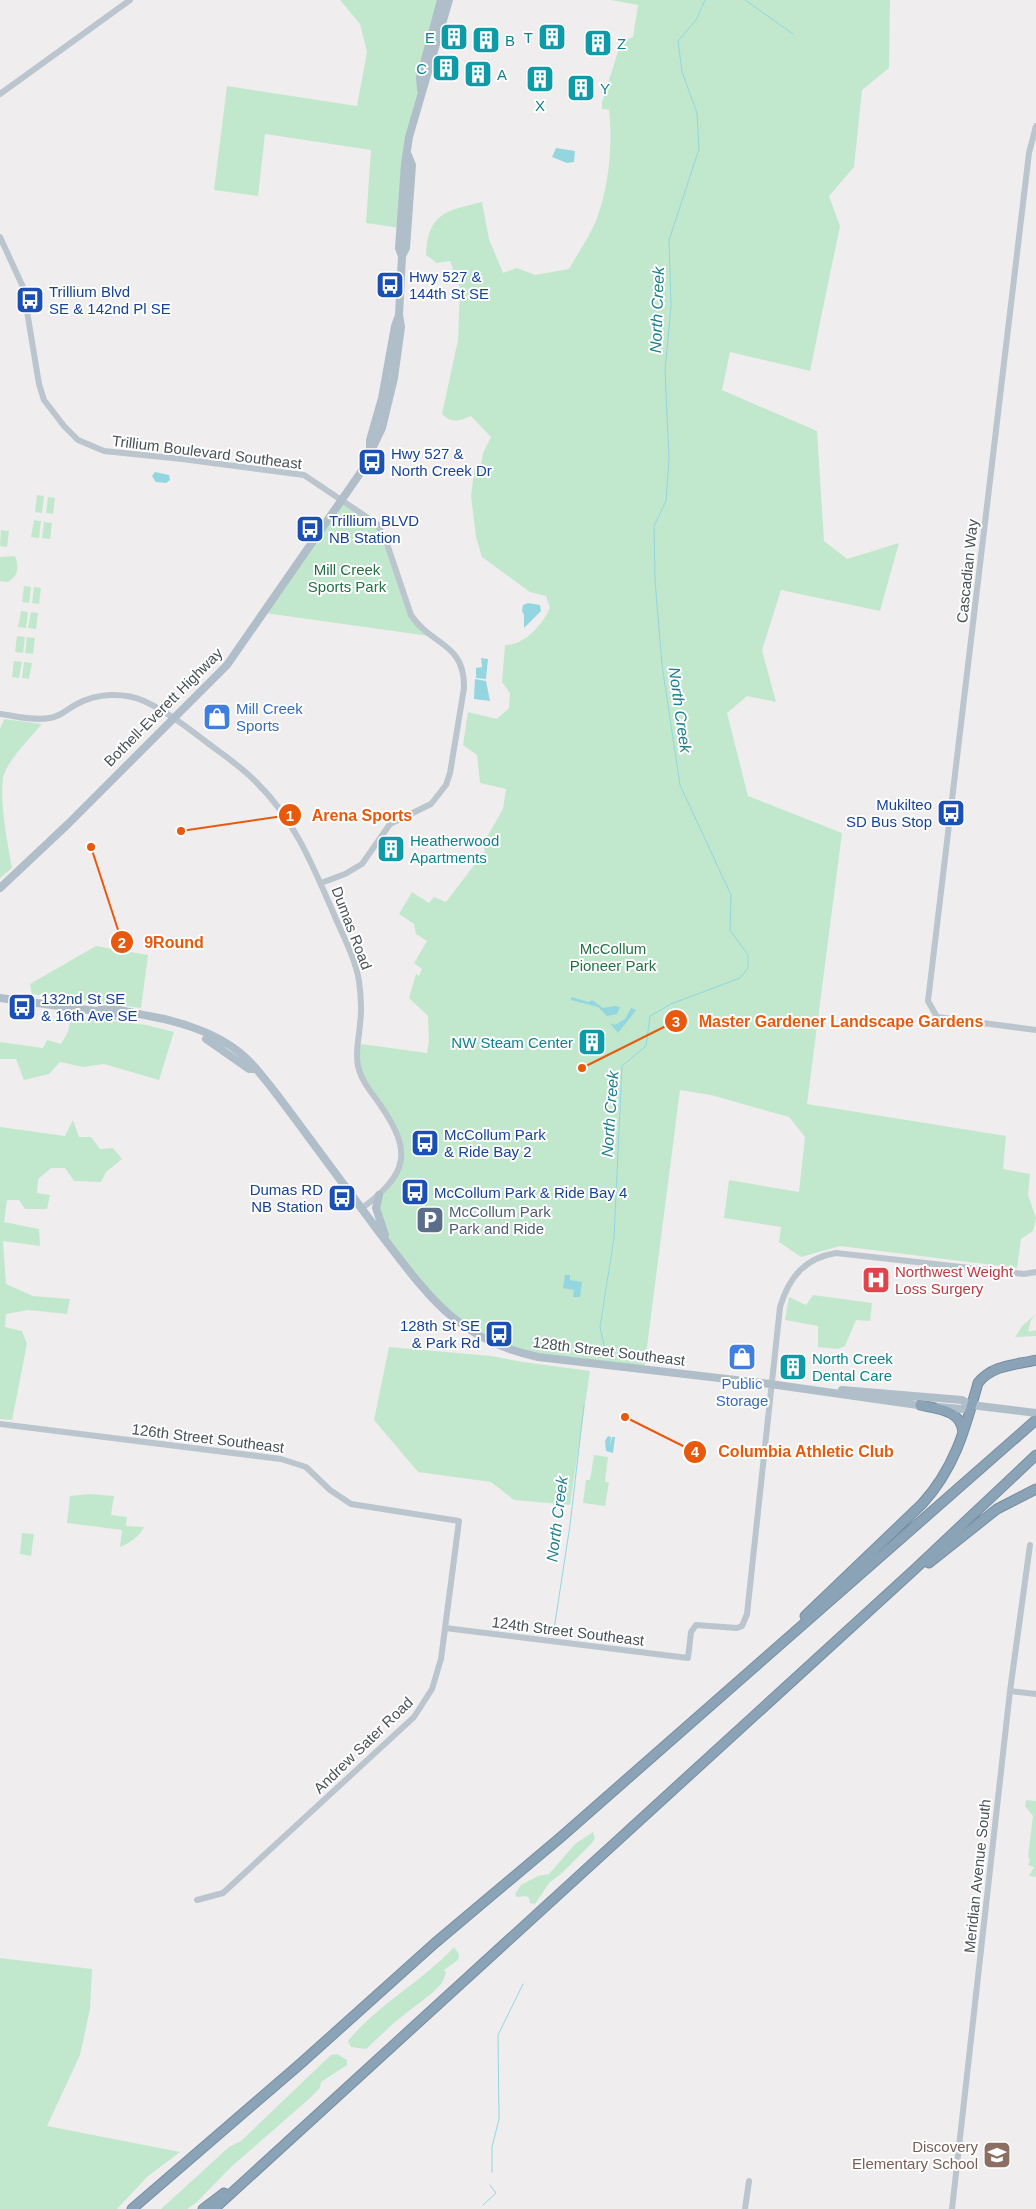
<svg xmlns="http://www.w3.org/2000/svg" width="1036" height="2209" viewBox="0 0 1036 2209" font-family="Helvetica,sans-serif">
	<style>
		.green { fill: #c1e8cd }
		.water { fill: #93d6e0 }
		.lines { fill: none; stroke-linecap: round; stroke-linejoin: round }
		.stream { stroke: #93d6e0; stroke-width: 1 }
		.highway-casing { stroke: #768ea2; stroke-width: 11 }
		.secondary { stroke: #bbc5cd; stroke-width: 6 }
		.primary { stroke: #b0bec9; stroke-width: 8 }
		.highway { stroke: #8ba3b6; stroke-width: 9 }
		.labels { text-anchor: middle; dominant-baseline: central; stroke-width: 4; stroke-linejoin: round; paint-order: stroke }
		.culture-label { font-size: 15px; fill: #0d838f; stroke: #fff; text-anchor: start }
		.transit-label { font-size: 15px; fill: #164399; stroke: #fff; text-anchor: start }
		.street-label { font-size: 15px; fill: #485258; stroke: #fff }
		.park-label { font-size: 15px; fill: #227043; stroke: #fff }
		.shop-label { font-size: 15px; fill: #366cbe; stroke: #fff; text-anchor: start }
		.service-label { font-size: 15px; fill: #4e5e75; stroke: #fff; text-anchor: start }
		.health-label { font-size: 15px; fill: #be3a42; stroke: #fff; text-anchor: start }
		.education-label { font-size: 15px; fill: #785e54; stroke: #fff; text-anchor: end }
		.water-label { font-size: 16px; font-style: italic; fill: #1d7f8e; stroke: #fff }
		.leader { fill: none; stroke: #e8590c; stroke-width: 2 }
		.callout-dot { fill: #e8590c; stroke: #fff; stroke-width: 2 }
		.mark-label { font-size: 15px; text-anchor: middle; font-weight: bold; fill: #fff }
		.callout-label { font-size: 16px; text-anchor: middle; font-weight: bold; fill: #e8590c; stroke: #fff; stroke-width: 4; stroke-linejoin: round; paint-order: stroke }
	</style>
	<rect width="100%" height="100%" fill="#f0edee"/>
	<path class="green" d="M340 0H441L408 155 400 228 366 223 371 150 265 134 258 196 214 190 227 86 357 106 367 52 360 24Z
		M611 0H890L889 68 862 90 854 167 829 196 840 226 810 371 730 352 722 390 817 431 824 541 847 559 899 543 880 611 781 590 762 650 776 702 747 696 727 713 748 796 842 833 807 1104 1006 1136 1003 1169 1030 1174 1028 1195 1036 1218 1033 1231 1021 1239 1017 1268 840 1246 801 1257 779 1242 781 1227 724 1218 729 1180 799 1192 805 1137 789 1117 711 1095 680 1090 644 1370 514 1351 445 1313 380 1233 378 1200 394 1178 401 1144 362 1078 357 1046H361V1044L427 1053 429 1041 428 1016 409 998 416 974 419 976 422 969 414 963 427 941 416 934 414 924 399 914 412 892 429 903 434 897 446 902 485 851 483 844 503 809 506 789 480 783 477 755 463 745 468 712 497 719 509 708 510 693 502 682 505 645C525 645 542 625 550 608L546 596 530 592 482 557 476 537 471 496 475 465H481L483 453 491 437 471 416C459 421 452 424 442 414L458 340 460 288 450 261 437 263 426 255C428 213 445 211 482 202L489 239 503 273 517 268 535 275 569 269C578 253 589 237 596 221 609 186 613 146 609 110L602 109V102L621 42 633 37 638 5Z
		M37 495 44 496 42 513 35 512Z
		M48 497 55 498 53 514 46 513Z
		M341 502 376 525 382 533 412 620 429 636 265 613Z
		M34 520 41 521 39 538 31 537Z
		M44 522 52 523 50 539 42 538Z
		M1 530 9 531 7 547 0 546Z
		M15 556C19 567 19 575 8 582L0 581V557Z
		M24 586 31 587 29 603 22 602Z
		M34 587 41 588 39 604 32 603Z
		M21 611 28 612 26 628 18 627Z
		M31 612 38 613 36 629 28 628Z
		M17 636 25 637 23 653 15 652Z
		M27 637 35 638 33 654 25 653Z
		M14 661 22 662 19 678 12 677Z
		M24 662 32 663 29 679 22 678Z
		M4 719 42 724C30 738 8 760 3 777 0 806 7 840 12 868L0 878V729Z
		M96 946 148 955 141 1008 32 994 30 984Z
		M71 1016 146 1025 174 1032 159 1080 104 1064 83 1067 60 1062 49 1074 24 1080 16 1059H0V1042L43 1048 47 1040 61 1044 68 1032Z
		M73 1120 79 1137H91L100 1149 113 1148 122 1159 106 1172 101 1182 74 1181 65 1168H51L38 1179 37 1193 50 1195 47 1209H25L19 1200H7L4 1222 39 1229 40 1246 3 1241 6 1284 33 1296 70 1299 67 1314 28 1310 6 1314 5 1327 22 1331 27 1344 12 1420 0 1419V1127L65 1136Z
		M813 1295 872 1303 870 1321 856 1320 845 1346 838 1349 818 1347V1326L785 1320 789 1297 806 1305Z
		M1036 1314 1031 1320 1028 1332 1036 1330V1336L1015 1337 1023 1325Z
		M389 1347 491 1356 523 1362 590 1371 570 1505 514 1500 491 1482 418 1472 374 1420Z
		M594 1455 608 1457 605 1482H609L605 1506 583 1503 586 1480H590Z
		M90 1494 114 1496 111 1515 127 1517 126 1526 144 1527C139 1537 130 1543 120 1547L122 1530 67 1523 70 1496Z
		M22 1533 34 1534 31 1556 20 1554Z
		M1026 1800 1036 1801V1877L1029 1876 1034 1867 1028 1865 1030 1860 1028 1857 1033 1816 1025 1806Z
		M593 1832 595 1838 592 1843 562 1873 549 1883 535 1904 530 1903 529 1898 526 1896 517 1897 515 1894 521 1885 538 1876 549 1874 575 1844Z
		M454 1947 459 1954 458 1960 444 1970 446 1973 442 1983 431 1994 396 2021 366 2049 351 2047 348 2041C378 2004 422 1982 454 1947Z
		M0 1958 92 1969 90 2009 80 2055 47 2126 180 2152 147 2177 117 2209H0Z
		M337 2054 347 2060V2065L321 2082 320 2088 309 2099 231 2167 196 2203 187 2209H161L229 2147 241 2141 331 2055Z"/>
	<path class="water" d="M556 148 575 151 574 162 567 163 552 157Z
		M155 472 169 475 170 480 166 483 156 482 152 476Z
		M528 603 540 605 541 611 524 628V615L522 611 523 605Z
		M481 658 488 659 486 679 476 678V668L482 667Z
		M475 679 486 681 490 701 474 699Z
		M571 997 589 1002 592 1000 603 1008 615 1006 620 1007 617 1014 607 1016 598 1007 571 1000Z
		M631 1008 636 1010 634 1013 618 1033 610 1023 615 1025 625 1019Z
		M565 1275H570V1280L582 1282 580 1297H573L574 1290 563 1288Z
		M608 1436 611 1437 610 1446 612 1437H615L613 1453 606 1451 605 1441Z"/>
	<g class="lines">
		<path class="stream" d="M745 0 793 34
			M605 1350 600 1327 614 1238 622 1066 646 1046 650 1016 671 1004 740 978 748 968V955L730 930 731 895 680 785 662 665 655 580 654 526 666 501 669 458 665 370 671 307 669 240 699 149 697 113 682 72 678 41 696 20 705 0
			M553 1636 570 1525 584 1405
			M492 2172V2147L499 2119 498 2035 523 1984
			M483 2205 496 2193 490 2185"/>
		<defs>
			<path id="highway" d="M920 1405C938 1409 962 1410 963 1433
				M929 1563 997 1509 1036 1489
				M805 1616 922 1504C955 1468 965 1429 978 1383 992 1365 1015 1365 1036 1360
				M132 2209 299 2065 435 1943 561 1837 1036 1420
				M203 2209 224 2193
				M214 2209 915 1569 1036 1455"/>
		</defs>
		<use href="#highway" class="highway-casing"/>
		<path class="secondary" d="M0 94 130 0
			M1036 126 1029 153 928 1001 937 1017 1036 1030
			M0 237 23 287 39 384 44 400 64 426 78 440 104 451 182 459 304 475 377 524 386 541 411 615C431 646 465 642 464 688L450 773 446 785 431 804 390 824 362 864 345 874 321 883
			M0 714C16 716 33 721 50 718 62 716 67 709 77 704 97 693 124 692 144 701 168 712 188 728 209 744 225 756 243 768 257 783 294 819 313 866 333 912 342 934 355 957 359 981 361 995 362 1009 360 1024 359 1038 355 1052 358 1066 361 1080 371 1092 379 1103 413 1152 409 1173 361 1209
			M0 1424 281 1459 306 1467 330 1490 351 1504 459 1521 441 1659 432 1689 414 1717 223 1893 197 1900
			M445 1628 688 1658 691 1632 696 1625 737 1628 742 1626 747 1614 780 1307C789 1277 805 1258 836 1253L1024 1274 1036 1272
			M1010 1691 1036 1694
			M745 2209 749 2181
			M952 2209 1010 1691 1030 1545"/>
		<path class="primary" d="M421 90 420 78 441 0
			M402 256 399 248 405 164 409 137 449 0
			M370 450V440L382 398 395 326 399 315
			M0 888 68 824 227 665 361 472 382 428 394 378 401 327 399 315 402 256 406 248 412 165 408 155
			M0 998 96 1011 102 1014 118 1016
			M96 1011C111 1006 133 1013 149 1016 184 1022 226 1036 251 1063 271 1085 289 1111 307 1135 331 1167 355 1200 379 1232 427 1294 456 1340 538 1357L770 1384 925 1406
			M206 1039 249 1069H255
			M379 1195 376 1208 385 1235
			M842 1390 962 1400 971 1405 1036 1413
			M939 1407 961 1409 971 1405"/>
		<use href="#highway" class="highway"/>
	</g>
	<defs>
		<symbol id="building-square" viewBox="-11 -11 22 22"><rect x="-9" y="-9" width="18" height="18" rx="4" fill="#0f9aa8" stroke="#fff"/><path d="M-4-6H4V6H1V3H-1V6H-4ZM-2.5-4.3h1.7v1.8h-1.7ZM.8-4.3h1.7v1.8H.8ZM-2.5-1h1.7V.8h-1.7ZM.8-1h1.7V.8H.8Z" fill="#fff"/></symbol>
		<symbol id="bus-square" viewBox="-11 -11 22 22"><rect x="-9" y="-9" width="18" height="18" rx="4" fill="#1a4fb4" stroke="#fff"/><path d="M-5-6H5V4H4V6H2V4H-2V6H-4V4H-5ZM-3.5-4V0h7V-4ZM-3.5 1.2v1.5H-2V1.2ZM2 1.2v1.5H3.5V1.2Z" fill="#fff"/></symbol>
		<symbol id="shop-square" viewBox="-11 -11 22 22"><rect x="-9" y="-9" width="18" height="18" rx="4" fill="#3f7fe0" stroke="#fff"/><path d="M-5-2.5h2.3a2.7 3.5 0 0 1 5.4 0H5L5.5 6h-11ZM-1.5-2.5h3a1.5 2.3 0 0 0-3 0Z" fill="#fff"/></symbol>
		<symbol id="parking-square" viewBox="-11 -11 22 22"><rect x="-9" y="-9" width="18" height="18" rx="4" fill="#5c6f8a" stroke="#fff"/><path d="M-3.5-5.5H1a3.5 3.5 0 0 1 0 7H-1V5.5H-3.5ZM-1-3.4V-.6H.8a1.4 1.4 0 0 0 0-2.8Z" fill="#fff"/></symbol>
		<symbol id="hospital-square" viewBox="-11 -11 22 22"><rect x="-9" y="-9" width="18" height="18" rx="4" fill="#e0444e" stroke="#fff"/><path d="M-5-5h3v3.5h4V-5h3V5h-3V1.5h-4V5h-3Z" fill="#fff"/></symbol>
		<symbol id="school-square" viewBox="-11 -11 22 22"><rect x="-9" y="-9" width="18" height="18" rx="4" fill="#8d6e63" stroke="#fff"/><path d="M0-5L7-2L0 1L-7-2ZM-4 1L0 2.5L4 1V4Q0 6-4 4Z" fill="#fff"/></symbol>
	</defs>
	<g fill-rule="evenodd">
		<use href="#building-square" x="438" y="21" width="32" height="32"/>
		<use href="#building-square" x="536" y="21" width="32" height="32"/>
		<use href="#building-square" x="470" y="24" width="32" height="32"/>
		<use href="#building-square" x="582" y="27" width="32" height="32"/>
		<use href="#building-square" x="430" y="52" width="32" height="32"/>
		<use href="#building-square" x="462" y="58" width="32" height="32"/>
		<use href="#building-square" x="524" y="63" width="32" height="32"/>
		<use href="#building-square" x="565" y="72" width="32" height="32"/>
		<use href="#bus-square" x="374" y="269" width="32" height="32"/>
		<use href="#bus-square" x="14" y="284" width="32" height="32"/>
		<use href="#bus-square" x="356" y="446" width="32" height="32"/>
		<use href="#bus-square" x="294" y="513" width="32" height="32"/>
		<use href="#shop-square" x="201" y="701" width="32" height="32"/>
		<use href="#bus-square" x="935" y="797" width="32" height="32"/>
		<use href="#building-square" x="375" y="833" width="32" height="32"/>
		<use href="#bus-square" x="6" y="991" width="32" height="32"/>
		<use href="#building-square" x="576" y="1026" width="32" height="32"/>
		<use href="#bus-square" x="409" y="1127" width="32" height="32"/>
		<use href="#bus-square" x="399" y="1176" width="32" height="32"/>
		<use href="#bus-square" x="326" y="1182" width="32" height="32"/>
		<use href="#parking-square" x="414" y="1204" width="32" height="32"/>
		<use href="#hospital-square" x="860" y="1264" width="32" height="32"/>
		<use href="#bus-square" x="483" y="1318" width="32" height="32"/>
		<use href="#shop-square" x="726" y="1341" width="32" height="32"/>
		<use href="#building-square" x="777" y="1351" width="32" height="32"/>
		<use href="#school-square" x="981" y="2139" width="32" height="32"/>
	</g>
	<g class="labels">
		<g class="culture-label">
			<text x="435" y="37" text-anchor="end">E</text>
			<text x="533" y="37" text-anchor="end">T</text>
			<text x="505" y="40">B</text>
			<text x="617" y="43">Z</text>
			<text x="427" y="68" text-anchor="end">C</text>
			<text x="497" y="74">A</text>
			<text x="600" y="88">Y</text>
			<text x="540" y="105" text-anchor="middle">X</text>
			<text x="410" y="840">Heatherwood<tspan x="410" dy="17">Apartments</tspan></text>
			<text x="573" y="1042" text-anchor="end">NW Steam Center</text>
			<text x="812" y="1358">North Creek<tspan x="812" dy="17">Dental Care</tspan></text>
		</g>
		<g class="transit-label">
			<text x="409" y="276">Hwy 527 &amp;<tspan x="409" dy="17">144th St SE</tspan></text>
			<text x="49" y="291">Trillium Blvd<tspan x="49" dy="17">SE &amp; 142nd Pl SE</tspan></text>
			<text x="391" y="453">Hwy 527 &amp;<tspan x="391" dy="17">North Creek Dr</tspan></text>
			<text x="329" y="520">Trillium BLVD<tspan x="329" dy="17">NB Station</tspan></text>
			<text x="932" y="804" text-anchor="end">Mukilteo<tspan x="932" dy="17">SD Bus Stop</tspan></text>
			<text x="41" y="998">132nd St SE<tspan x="41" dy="17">&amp; 16th Ave SE</tspan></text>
			<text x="444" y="1134">McCollum Park<tspan x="444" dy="17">&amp; Ride Bay 2</tspan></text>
			<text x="323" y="1189" text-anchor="end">Dumas RD<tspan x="323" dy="17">NB Station</tspan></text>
			<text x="434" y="1192">McCollum Park &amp; Ride Bay 4</text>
			<text x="480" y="1325" text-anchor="end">128th St SE<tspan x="480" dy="17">&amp; Park Rd</tspan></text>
		</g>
		<g class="street-label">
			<text transform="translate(207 452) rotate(7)">Trillium Boulevard Southeast</text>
			<text transform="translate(967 571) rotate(-84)">Cascadian Way</text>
			<text transform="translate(163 707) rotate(-45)">Bothell-Everett Highway</text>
			<text transform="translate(352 928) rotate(69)">Dumas Road</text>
			<text transform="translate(609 1351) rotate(7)">128th Street Southeast</text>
			<text transform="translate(208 1438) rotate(7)">126th Street Southeast</text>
			<text transform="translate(568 1631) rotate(7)">124th Street Southeast</text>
			<text transform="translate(363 1745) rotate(-44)">Andrew Sater Road</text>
			<text transform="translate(977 1876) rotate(-84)">Meridian Avenue South</text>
		</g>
		<g class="park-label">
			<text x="347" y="569">Mill Creek<tspan x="347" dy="17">Sports Park</tspan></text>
			<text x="613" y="948">McCollum<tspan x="613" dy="17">Pioneer Park</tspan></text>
		</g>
		<g class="shop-label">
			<text x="236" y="708">Mill Creek<tspan x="236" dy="17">Sports</tspan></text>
			<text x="742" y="1383" text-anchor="middle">Public<tspan x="742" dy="17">Storage</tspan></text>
		</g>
		<g class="service-label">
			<text x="449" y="1211">McCollum Park<tspan x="449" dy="17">Park and Ride</tspan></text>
		</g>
		<g class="health-label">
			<text x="895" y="1271">Northwest Weight<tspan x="895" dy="17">Loss Surgery</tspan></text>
		</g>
		<g class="education-label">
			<text x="978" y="2146">Discovery<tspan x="978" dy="17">Elementary School</tspan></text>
		</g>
		<g class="water-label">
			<text transform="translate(657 310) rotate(-88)">North Creek</text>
			<text transform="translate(680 710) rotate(82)">North Creek</text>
			<text transform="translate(610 1114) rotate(-86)">North Creek</text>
			<text transform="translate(557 1519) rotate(-83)">North Creek</text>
		</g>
	</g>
	<path class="leader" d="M181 831L290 815M91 847L122 942M582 1068L676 1021M625 1417L695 1452"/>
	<g class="callout-dot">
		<circle cx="181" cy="831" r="5"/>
		<circle cx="91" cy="847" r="5"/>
		<circle cx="582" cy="1068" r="5"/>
		<circle cx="625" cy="1417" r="5"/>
		<circle cx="290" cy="815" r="12"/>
		<circle cx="122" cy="942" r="12"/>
		<circle cx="676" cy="1021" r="12"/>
		<circle cx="695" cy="1452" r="12"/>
	</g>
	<g class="mark-label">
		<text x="290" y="821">1</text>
		<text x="122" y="948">2</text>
		<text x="676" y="1027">3</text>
		<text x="695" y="1457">4</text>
	</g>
	<g class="callout-label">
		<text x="362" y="821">Arena Sports</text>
		<text x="174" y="948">9Round</text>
		<text x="841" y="1027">Master Gardener Landscape Gardens</text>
		<text x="806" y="1457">Columbia Athletic Club</text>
	</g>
</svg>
